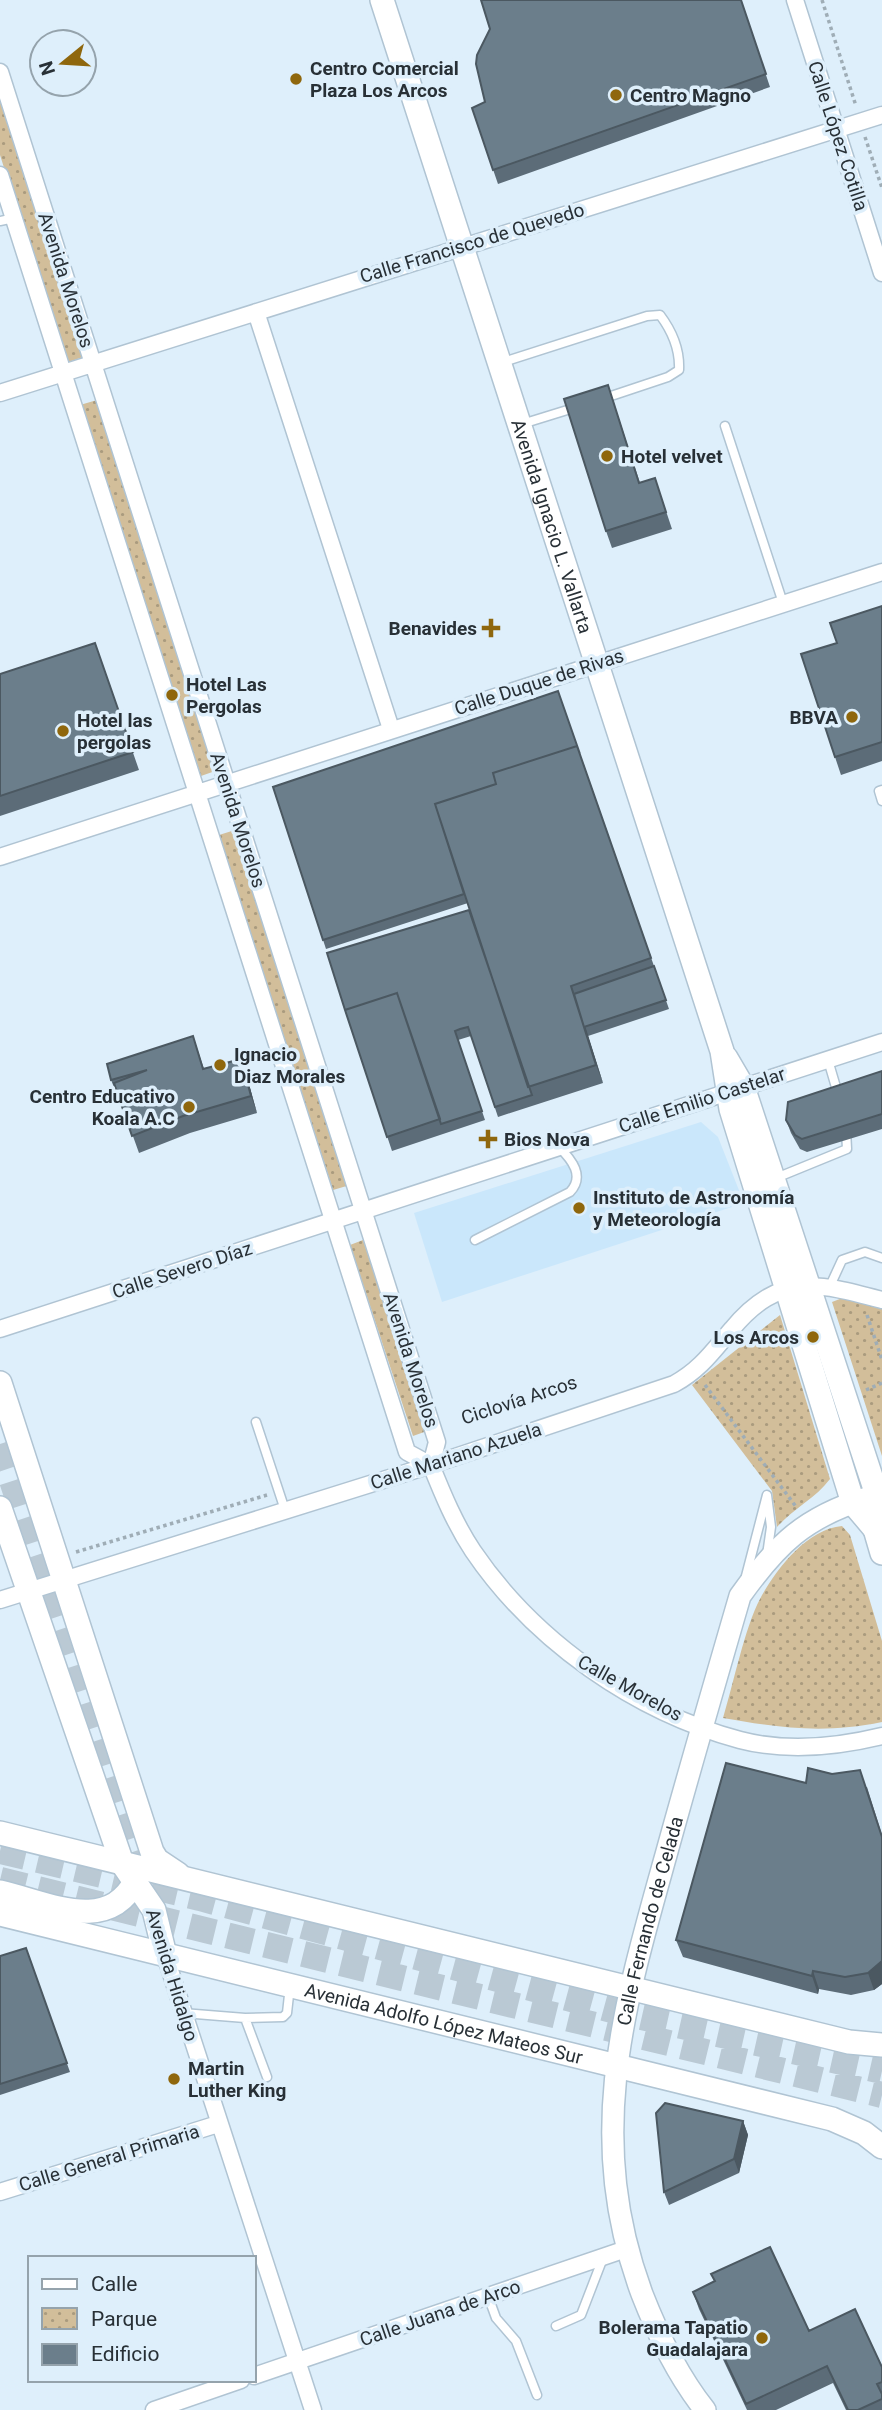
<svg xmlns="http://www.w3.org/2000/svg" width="882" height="2410" viewBox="0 0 882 2410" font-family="Roboto,sans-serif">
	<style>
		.built { fill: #cae7fb }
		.park { fill: url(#park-dots) }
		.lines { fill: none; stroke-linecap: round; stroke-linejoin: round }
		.primary-tunnel { stroke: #bac9d4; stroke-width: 26; stroke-dasharray: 26 13; stroke-linecap: butt }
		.service-casing { stroke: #b0c4d3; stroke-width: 11 }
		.minor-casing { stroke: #b0c4d3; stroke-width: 19 }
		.tertiary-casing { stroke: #b0c4d3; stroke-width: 24 }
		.secondary-casing { stroke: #b0c4d3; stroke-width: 26 }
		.path { stroke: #9fadb6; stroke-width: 3.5; stroke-dasharray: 3.5 3.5; stroke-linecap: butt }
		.service { stroke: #fff; stroke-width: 8 }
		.minor { stroke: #fff; stroke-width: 16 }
		.tertiary { stroke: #fff; stroke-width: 21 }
		.secondary { stroke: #fff; stroke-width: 23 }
		.wall { fill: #5c6c78 }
		.shaded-wall { fill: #4b5861 }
		.building { fill: #6b7e8b; stroke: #4b5861; stroke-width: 2 }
		.poi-dot { fill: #8f670d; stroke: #deeffb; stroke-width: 2.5 }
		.labels { text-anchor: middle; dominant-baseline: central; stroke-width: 7; stroke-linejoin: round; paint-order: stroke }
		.poi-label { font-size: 19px; font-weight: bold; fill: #283036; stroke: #deeffb; text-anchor: start }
		.street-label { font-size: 19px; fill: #283036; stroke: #deeffb }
	</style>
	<defs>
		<pattern id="park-dots" width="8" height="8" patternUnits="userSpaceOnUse" patternTransform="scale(1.75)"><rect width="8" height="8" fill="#d2be9a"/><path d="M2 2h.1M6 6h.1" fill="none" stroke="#aa9b7e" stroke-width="1.8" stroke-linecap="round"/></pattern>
	</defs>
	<rect width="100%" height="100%" fill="#deeffb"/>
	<path class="built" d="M701 1122 718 1137 744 1203 442 1302 414 1213Z"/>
	<path class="park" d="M0 97 83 357 66 363 0 155Z
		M97 400 218 770 201 776 80 405Z
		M235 830 350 1185 333 1190 219 835Z
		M363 1240 427 1431 413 1436 350 1245Z
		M845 1297 882 1307V1456L832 1302Z
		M780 1315 830 1479C816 1498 794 1508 777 1527L772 1491 692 1385Z
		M842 1526 850 1535 882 1641V1722C824 1734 780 1728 723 1718 733 1685 745 1627 760 1599 776 1569 807 1529 842 1526Z"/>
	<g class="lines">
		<path class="primary-tunnel" d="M0 1444 135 1853 154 1878 160 1881
			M0 1851 200 1898 619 2012 882 2071
			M0 1880 882 2095"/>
		<defs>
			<path id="service" d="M0 221 14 218
				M500 363 647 316 660 315C672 331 680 350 679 370L668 377 602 399
				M522 424 577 407
				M725 426 783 603
				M882 790 879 791 882 801
				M828 1060 838 1094
				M776 1178 847 1149 846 1130
				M475 1240 570 1192C585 1176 572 1160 559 1147
				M830 1286 842 1260 865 1252 882 1258
				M256 1422 285 1510
				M746 1576 767 1495 771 1527 767 1555
				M183 2013 245 2018 267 2077
				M245 2018 283 2017 287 2013 290 1986
				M488 2296 496 2318 516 2341 537 2395
				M556 2326 581 2315 603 2258"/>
			<path id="minor" d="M795 0 882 273
				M0 72 437 1442 431 1465
				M0 175 407 1452 431 1465
				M256 312 391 729
				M0 393 882 115
				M0 857 882 572
				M0 1329 882 1042
				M431 1465C443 1495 455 1524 473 1551 534 1641 635 1712 740 1740 786 1752 837 1747 882 1736
				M0 1600 431 1465 674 1384C700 1370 713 1351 732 1329 779 1272 819 1283 882 1300
				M165 1955 313 2410
				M0 2192 218 2124
				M254 2376 626 2249
				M154 2410 241 2380"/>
			<g id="tertiary">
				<path id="s1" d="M705 2410C678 2376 658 2335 642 2294 584 2137 623 2009 666 1855 690 1768 715 1682 740 1596 777 1544 805 1517 867 1498"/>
			</g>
			<g id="secondary">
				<path id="s2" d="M382 0 722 1051 731 1109 853 1503 875 1529"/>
				<path d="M726 1058 743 1087 877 1495 875 1529 882 1553"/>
				<path d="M0 1383 152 1852 157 1860 178 1874"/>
				<path d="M0 1508 122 1863 154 1910 165 1955"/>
				<path d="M0 1833 849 2042 882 2045"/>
				<path d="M0 1892C48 1903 108 1935 136 1880"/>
				<path id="s3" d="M0 1914 832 2119 864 2133 882 2147"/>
			</g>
		</defs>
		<use href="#service" class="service-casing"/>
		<use href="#minor" class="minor-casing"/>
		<use href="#tertiary" class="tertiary-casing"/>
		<use href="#secondary" class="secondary-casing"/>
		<path class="path" d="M822 0 856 106
			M865 137 882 188
			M867 1315 882 1360
			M705 1385 797 1508
			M866 1390 882 1383
			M76 1552 267 1495"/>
		<use href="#service" class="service"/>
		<use href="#minor" class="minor"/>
		<use href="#tertiary" class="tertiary"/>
		<use href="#secondary" class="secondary"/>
	</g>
	<path class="wall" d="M741 0 770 87 498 184 472 108Z
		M608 385 640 483 655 478 672 529 612 548 606 531Z
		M882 606V761L841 775 835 757 837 643Z
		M95 643 139 770 0 816V674Z
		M558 691 669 1009 588 1036 603 1083 498 1117 471 1036 458 1040 485 1120 392 1151 345 1010 499 999 468 903 326 949 273 787Z
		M193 1036 204 1069 241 1059 247 1077 257 1113 190 1133 139 1153 119 1097H118L111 1080Z
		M882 1071V1129L807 1152 800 1149 791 1133 786 1120Z
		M806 1783 867 1787 882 1835V1984L874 1990 851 1995 819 1989 818 1994 683 1957 676 1940Z
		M26 1948 70 2072 0 2095V1956Z
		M743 2121 748 2135 739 2173 669 2205 664 2192Z
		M711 2274 809 2331 882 2367V2410H846L833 2383 776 2410H747L699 2309 693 2292 714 2281Z"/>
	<path class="shaded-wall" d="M571 986 578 1003 603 1083 596 1065Z
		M241 1059 247 1077 257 1113 251 1096Z
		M882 1961V1984L874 1990 868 1973Z
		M813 1971 819 1989 818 1994 812 1976Z
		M743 2121 748 2135 739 2173 734 2159Z"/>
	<path class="building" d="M481 0H741L766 74 493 170 472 108 485 102 476 64 477 55 490 29Z
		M608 385 639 483 655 478 666 512 606 531 564 399Z
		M882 606V742L835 757 801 654 837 643 830 623Z
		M95 643 133 752 0 796V674Z
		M558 691 580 754 577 746 493 773 496 784 435 804 464 894 323 940 273 787Z
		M577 746 651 958 571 986 596 1065 528 1087 435 804 496 784 493 773Z
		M469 910 532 1095 495 1107 468 1027 460 1029 455 1031 482 1111 441 1124 397 993 345 1010 327 953Z
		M654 966 666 1000 584 1027 574 994Z
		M397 993 440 1119 387 1137 345 1010Z
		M193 1036 203 1069 241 1059 251 1096 183 1116 132 1136 114 1083 147 1070 111 1080 107 1064Z
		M882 1071V1114L802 1139 795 1135 786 1120 788 1102Z
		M726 1763 806 1783 808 1768 832 1774 860 1770 882 1837V1961L868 1973 845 1977 813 1971 812 1976 676 1940Z
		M26 1948 67 2063 0 2084V1956Z
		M665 2103 743 2121 734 2159 664 2192 656 2113Z
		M770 2247 809 2331 855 2309 882 2367V2382L877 2384 882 2394V2399L858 2410H848L827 2366 746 2404 693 2292 715 2281 711 2274Z"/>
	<g class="poi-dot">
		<circle cx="296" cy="79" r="7"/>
		<circle cx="616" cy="95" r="7"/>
		<circle cx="607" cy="456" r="7"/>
		<path d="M487.5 617.5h7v7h7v7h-7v7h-7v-7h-7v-7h7z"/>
		<circle cx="172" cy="695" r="7"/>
		<circle cx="852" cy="717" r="7"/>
		<circle cx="63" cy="731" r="7"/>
		<circle cx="220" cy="1065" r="7"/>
		<circle cx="189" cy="1107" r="7"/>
		<path d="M484.5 1128.5h7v7h7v7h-7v7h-7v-7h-7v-7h7z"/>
		<circle cx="579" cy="1208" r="7"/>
		<circle cx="813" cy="1337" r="7"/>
		<circle cx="174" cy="2079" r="7"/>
		<circle cx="762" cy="2338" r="7"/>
	</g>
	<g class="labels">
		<g class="poi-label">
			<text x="310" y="68">Centro Comercial<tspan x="310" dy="22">Plaza Los Arcos</tspan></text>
			<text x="630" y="95">Centro Magno</text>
			<text x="621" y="456">Hotel velvet</text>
			<text x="477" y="628" text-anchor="end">Benavides</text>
			<text x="186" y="684">Hotel Las<tspan x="186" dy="22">Pergolas</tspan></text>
			<text x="838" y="717" text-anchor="end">BBVA</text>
			<text x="77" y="720">Hotel las<tspan x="77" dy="22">pergolas</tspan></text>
			<text x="234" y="1054">Ignacio<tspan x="234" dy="22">Diaz Morales</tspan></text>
			<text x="175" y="1096" text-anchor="end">Centro Educativo<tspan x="175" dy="22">Koala A.C</tspan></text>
			<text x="504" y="1139">Bios Nova</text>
			<text x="593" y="1197">Instituto de Astronomía<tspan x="593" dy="22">y Meteorología</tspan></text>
			<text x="799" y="1337" text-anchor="end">Los Arcos</text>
			<text x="188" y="2068">Martin<tspan x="188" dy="22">Luther King</tspan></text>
			<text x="748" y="2327" text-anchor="end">Bolerama Tapatio<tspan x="748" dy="22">Guadalajara</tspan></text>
		</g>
		<g class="street-label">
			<text transform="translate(838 136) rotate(72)">Calle López Cotilla</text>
			<text transform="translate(472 243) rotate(-17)">Calle Francisco de Quevedo</text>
			<text transform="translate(66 280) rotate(72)">Avenida Morelos</text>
			<text stroke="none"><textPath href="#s2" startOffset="553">Avenida Ignacio L. Vallarta</textPath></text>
			<text transform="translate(539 682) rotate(-18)">Calle Duque de Rivas</text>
			<text transform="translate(238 820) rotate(72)">Avenida Morelos</text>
			<text transform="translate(702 1100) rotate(-18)">Calle Emilio Castelar</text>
			<text transform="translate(182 1270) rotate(-18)">Calle Severo Díaz</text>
			<text transform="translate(411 1360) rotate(72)">Avenida Morelos</text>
			<text transform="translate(519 1400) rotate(-18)">Ciclovía Arcos</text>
			<text transform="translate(456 1456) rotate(-18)">Calle Mariano Azuela</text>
			<text transform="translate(630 1688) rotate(29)">Calle Morelos</text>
			<text stroke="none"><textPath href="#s1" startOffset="513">Calle Fernando de Celada</textPath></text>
			<text transform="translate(172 1975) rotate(73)">Avenida Hidalgo</text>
			<text stroke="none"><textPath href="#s3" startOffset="457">Avenida Adolfo López Mateos Sur</textPath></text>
			<text transform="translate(109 2158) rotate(-17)">Calle General Primaria</text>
			<text transform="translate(440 2313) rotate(-19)">Calle Juana de Arco</text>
		</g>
	</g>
	<rect x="28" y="2256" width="228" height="126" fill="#deeffb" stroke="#95a3ac" stroke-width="2"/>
	<rect x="42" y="2279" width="35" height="10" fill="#ffffff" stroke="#95a3ac" stroke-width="2"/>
	<text x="91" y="2291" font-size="21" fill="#283036">Calle</text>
	<rect x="42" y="2308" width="35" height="21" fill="url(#park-dots)" stroke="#95a3ac" stroke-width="2"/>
	<text x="91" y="2326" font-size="21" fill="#283036">Parque</text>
	<rect x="42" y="2344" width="35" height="21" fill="#6b7e8b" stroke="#95a3ac" stroke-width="2"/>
	<text x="91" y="2361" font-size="21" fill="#283036">Edificio</text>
	<g transform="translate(63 63) rotate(252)"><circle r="33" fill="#deeffb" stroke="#95a3ac" stroke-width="2"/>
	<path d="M0-5L12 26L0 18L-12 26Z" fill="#8f670d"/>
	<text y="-10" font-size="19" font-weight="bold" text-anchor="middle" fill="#283036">N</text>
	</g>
</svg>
